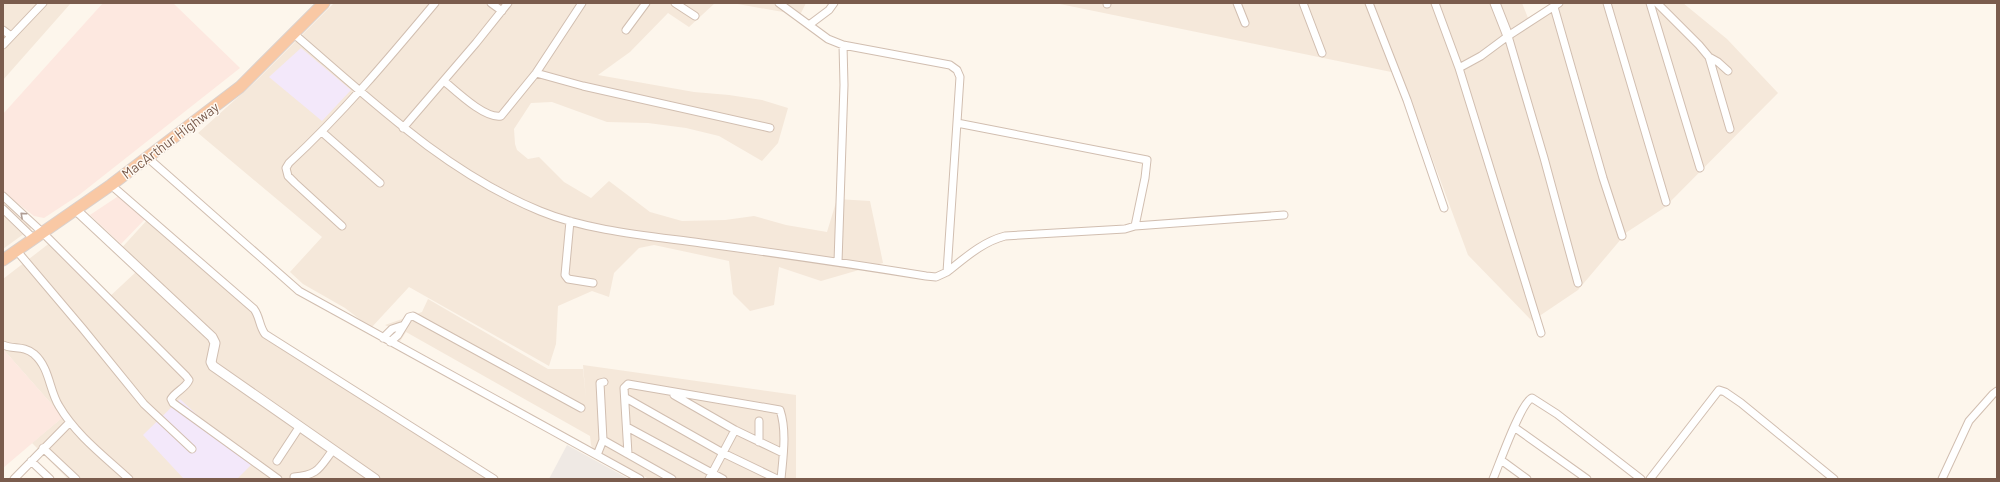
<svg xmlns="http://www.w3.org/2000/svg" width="2000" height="482" viewBox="0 0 2000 482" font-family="Barlow,sans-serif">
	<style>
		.residential { fill: #f5e8da }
		.commercial { fill: #fde8e0 }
		.industrial { fill: #efe9e4 }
		.education { fill: #f3e8fa }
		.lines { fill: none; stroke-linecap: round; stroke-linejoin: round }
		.minor-casing { stroke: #d1beb0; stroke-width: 9 }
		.tertiary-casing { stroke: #d1beb0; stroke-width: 11 }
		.trunk-casing { stroke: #dad1cd; stroke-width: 13 }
		.minor { stroke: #fff; stroke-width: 7 }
		.tertiary { stroke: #fff; stroke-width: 9 }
		.trunk { stroke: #f9c8a4; stroke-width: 11 }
		.oneway { stroke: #af9d94 }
		.labels { text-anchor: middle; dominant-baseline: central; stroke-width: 3; stroke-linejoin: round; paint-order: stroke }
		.street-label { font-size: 14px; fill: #7a5c4d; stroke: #fffaf3 }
	</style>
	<rect width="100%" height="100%" fill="#fdf6ec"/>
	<path class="residential" d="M3 3H71L3 80Z
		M334 3H715L689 27 668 13 630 52 598 75 694 92 729 95 762 100 788 108 778 143 762 161 719 136 686 128 648 123 607 122 552 102 531 103 514 129 515 144 517 150 528 159 539 157 564 182 591 198 609 181 650 212 682 221 725 220 754 216 786 225 827 232 837 199 870 201 883 263 821 281 779 267 774 305 750 311 733 294 729 261 654 245 639 248 614 273 609 297 592 291 558 306 556 344 549 366 409 287 371 328 345 308 303 284 290 272 322 237 198 133 256 81Z
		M732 3H806L800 15Z
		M1055 3H1522L1528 18 1552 3H1683L1727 39 1778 93 1664 208 1627 232 1578 290 1532 321 1468 255 1401 74Z
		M3 194 36 225 3 249Z
		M148 219 256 314 259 331 263 335 489 479H68L32 443 63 417 3 349V279L51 242 107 299 137 271 117 253Z
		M428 299 548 369H583L586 399 583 365 796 395V479H649L593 449 591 445 590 436 406 332 399 343 387 335 393 329 385 325 422 312Z"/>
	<path class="commercial" d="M103 3H173L240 68 79 195 44 218 34 216 3 192V114Z
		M120 195 146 218 121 244 90 215Z
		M3 349 63 417 3 468Z"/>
	<path class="industrial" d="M567 445 629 479H549Z"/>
	<path class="education" d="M301 48 351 90 322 121 269 77Z
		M180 399 251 465 237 479H184L143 435Z"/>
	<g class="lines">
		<defs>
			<path id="minor" d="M491 3 502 11
				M675 3 695 16
				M1107 3V4
				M1237 3 1245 23
				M1303 3 1322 53
				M1369 3 1407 100 1444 208
				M1435 3 1459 68 1541 333
				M1607 3 1666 202
				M1650 3 1700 168
				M1657 3 1699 45 1709 57 1730 129
				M1554 7 1603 178 1622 236
				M809 25 829 10 834 3
				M3 30 11 36
				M626 30 646 3
				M294 34C371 100 445 172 540 211 588 231 650 236 701 243 776 253 852 264 926 276L936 277 947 272 960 77 957 70 950 65 843 45 828 39 779 3
				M1508 36 1544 158 1578 283
				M3 45 43 3
				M1709 57 1718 62 1728 71
				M1459 68 1481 56 1508 36 1559 3
				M536 73 583 86 770 128
				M444 81C457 92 485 119 501 116L536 73 582 3
				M403 128 476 43 508 3
				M322 132 380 183
				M148 158 299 291 640 479
				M111 185 254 309C260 317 259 326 265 334L494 479
				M3 196 43 233 186 376 189 380C186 388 176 391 171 399L173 403 278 479
				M3 209 34 239
				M570 221 565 275 568 279 593 283
				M342 226 295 183 288 176 286 168 289 163C343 113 389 58 435 3
				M1135 226 1284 215
				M17 251 83 329 144 404 192 449
				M838 262 844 85 843 45
				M947 272C965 258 982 242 1005 236L1125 229 1135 226 1145 178 1147 160 957 123
				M383 338 392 329 401 326
				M390 342 398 335 409 317 413 316 581 408
				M3 345C14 350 23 345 34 354 50 368 49 390 59 406 76 435 104 456 129 479
				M674 395 735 430 783 453
				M626 398 723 453 777 479
				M759 421V442
				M627 427 723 479
				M1514 427 1587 479
				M603 440 672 479
				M43 448 76 479
				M628 454 624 388 628 384 780 410C787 431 783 457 781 479
				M597 455 603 440 600 383 604 382
				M1501 460 1527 479
				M31 461 50 479
				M277 461 300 426
				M294 477C319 475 319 468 333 450
				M14 479 70 422
				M709 479 735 430
				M1493 479C1499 465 1521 402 1532 398L1557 414 1641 479
				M1650 479 1719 390 1725 392 1741 403 1834 479
				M1942 479 1969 421 1993 394 1997 391"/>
			<path id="tertiary" d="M1495 3 1508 36
				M76 210 212 337 215 343 211 362 213 366 375 479"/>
			<path id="trunk" d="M3 260 111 185 240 87 324 3"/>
		</defs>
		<use href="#minor" class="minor-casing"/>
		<use href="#tertiary" class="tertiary-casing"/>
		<use href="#trunk" class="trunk-casing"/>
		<use href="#minor" class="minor"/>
		<use href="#tertiary" class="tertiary"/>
		<use href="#trunk" class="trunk"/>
	</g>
	<defs><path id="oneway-chevron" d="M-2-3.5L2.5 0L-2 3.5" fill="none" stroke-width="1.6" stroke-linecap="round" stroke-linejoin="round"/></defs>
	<use class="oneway" href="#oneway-chevron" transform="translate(23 215) rotate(-138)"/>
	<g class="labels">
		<g class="street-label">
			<text transform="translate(170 140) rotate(-37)">MacArthur Highway</text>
		</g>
	</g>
	<rect width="2000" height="482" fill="none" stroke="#7a5c4d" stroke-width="8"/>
</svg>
